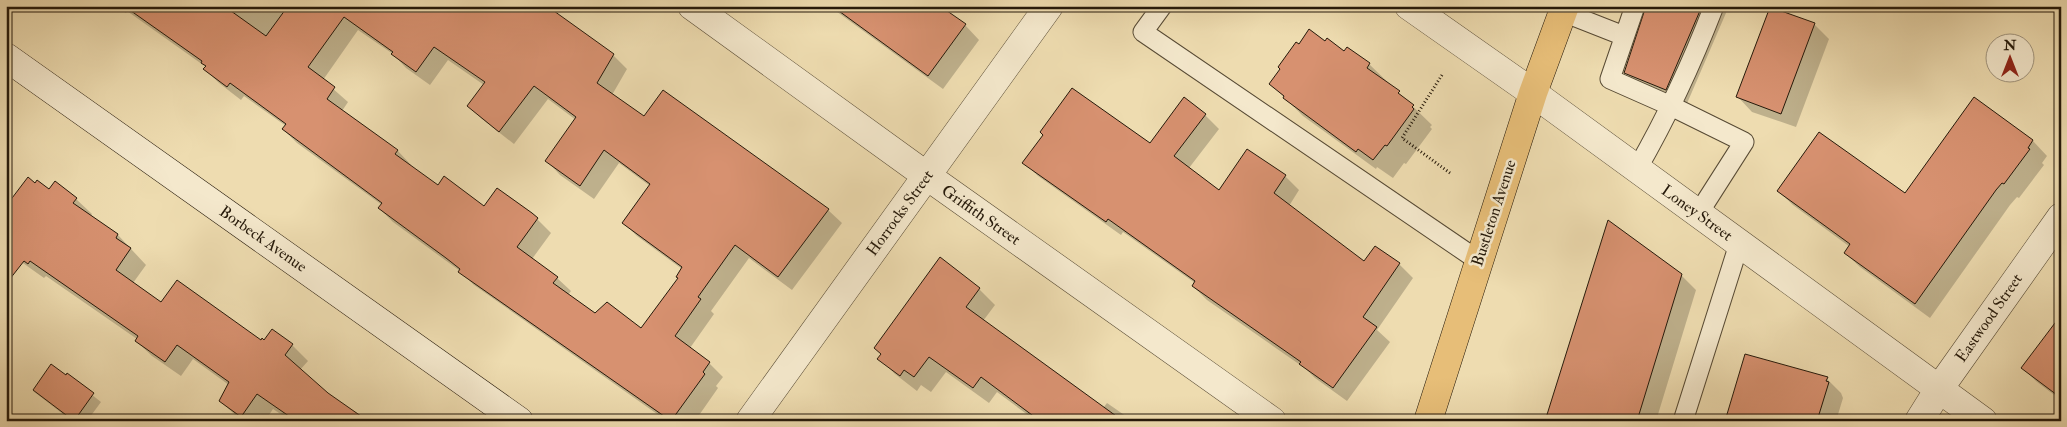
<svg xmlns="http://www.w3.org/2000/svg" width="2067" height="427" viewBox="0 0 2067 427" font-family="'IM FELL Double Pica',serif">
	<style>
		.shadow { fill: #0003; fill-rule: evenodd }
		.building { fill: #d79170; stroke: #25190a; fill-rule: evenodd }
		.lines { fill: none; stroke-linecap: round; stroke-linejoin: round }
		.lane-casing { stroke: #574a34; stroke-width: 21 }
		.street-casing { stroke: #574a34; stroke-width: 29 }
		.secondary-casing { stroke: #25190a; stroke-width: 29 }
		.primary-casing { stroke: #25190a; stroke-width: 29 }
		.path { stroke: #25190a; stroke-width: 3; stroke-dasharray: 1 2.5; stroke-linecap: butt }
		.lane { stroke: #f4e8cc; stroke-width: 19 }
		.street { stroke: #f4e8cc; stroke-width: 28 }
		.secondary { stroke: #f4e8cc; stroke-width: 28 }
		.primary { stroke: #e7be78; stroke-width: 28 }
		.labels { text-anchor: middle; dominant-baseline: central; stroke-width: 5; stroke-linejoin: round; paint-order: stroke }
		.street-label { font-size: 16px; fill: #25190a; stroke: #f4e8cc }
	</style>
	<rect width="100%" height="100%" fill="#eedcb0"/>
	<filter id="stains"><feTurbulence type="fractalNoise" baseFrequency=".004" numOctaves="4"/><feColorMatrix values="0 0 0 0 .2 0 0 0 0 .09 0 0 0 0 .02 0 0 0 .5 -.17"/></filter>
	<radialGradient id="worn" r=".72"><stop offset=".6" stop-color="#630" stop-opacity="0"/><stop offset="1" stop-color="#630" stop-opacity=".3"/></radialGradient>
	<path class="shadow" d="M116 6H547L613 55 627 69 612 95 645 118 828 210 842 223 792 290 749 258 711 311 714 314 690 348 709 363 723 377 716 386 718 388 695 421H667L474 285 460 271 393 222 379 208 382 205 297 143 283 129 286 126 244 96 241 100 219 83 205 69 206 67 127 11 126 13ZM358 30 393 54 406 68 430 85 448 60 484 85 468 106 482 119 514 144 548 99 576 120 547 161 560 175 594 199 619 163 650 186 624 223 637 236 682 269 679 278 642 330 595 315 568 295 571 291 557 278 532 259 551 233 532 214 484 208 438 187 410 167 411 165 398 151 342 111 348 102 323 80Z
		M829 6H938L965 25 979 40 943 89Z
		M1648 6H1729L1685 108 1644 91 1625 73Z
		M1814 24 1829 39 1796 127 1752 112 1738 97Z
		M1325 42 1344 52 1347 48 1369 64 1432 125 1430 127 1432 129 1406 164 1404 163 1393 178 1377 167 1376 169 1303 116 1271 84 1299 46Z
		M1975 99 2033 141 2047 156 2042 163 2044 165 2019 198 2017 197 2010 205 1930 318 1860 267 1845 253 1850 247 1793 205 1778 191 1905 195Z
		M1205 115 1219 129 1189 168 1220 191 1285 176 1299 190 1289 206 1365 263 1375 248 1399 264 1413 278 1377 330 1390 342 1347 401 1315 378 1306 369 1207 300 1193 286 1195 283 1123 232 1121 235 1038 176 1024 162 1150 145Z
		M49 190 76 199 92 214 90 217 118 235 146 265 133 283 162 304 261 342 292 345 308 361 300 370 327 394 365 421H291L273 409 265 421H242L220 401 229 385 193 359 181 376 152 356 136 341 137 339 46 276 44 278 6 251V203Z
		M1681 275 1696 290 1656 421H1547Z
		M979 289 995 305 983 321 1103 408 1107 403 1133 421H1036L997 392 989 403 946 372 931 392 921 385 917 391 895 374 879 358Z
		M2061 318V400L2037 382 2023 368Z
		M51 366 66 377 67 375 101 402 87 421H72L33 391Z
		M1827 379 1841 393 1843 398 1836 421H1726Z"/>
	<path class="building" d="M124 6H224L266 36 288 6H547L614 54 597 83 644 116 663 90 829 209 778 277 735 245 698 297 701 299 675 336 710 362 703 372 705 374 671 421 458 272 460 269 446 258 378 208 382 203 282 129 286 124 230 83 227 87 203 69 206 66 201 63 202 61ZM344 17 393 52 391 54 416 72 434 47 485 82 467 106 499 132 534 86 576 117 545 161 580 186 604 150 650 184 622 223 682 267 676 277 678 278 641 328 607 302 595 313 553 283 558 277 517 247 538 218 532 213 497 188 484 206 444 176 438 185 395 154 398 150 327 99 335 87 308 67Z
		M832 6H940L966 24 928 76Z
		M1646 6H1702L1666 90 1624 73Z
		M1770 7 1815 23 1781 114 1736 97Z
		M1309 29 1325 41 1327 38 1344 51 1347 47 1370 63 1367 68 1400 91 1398 93 1414 105 1412 107 1414 109 1387 146 1385 145 1373 160 1358 149 1356 152 1283 98 1284 96 1269 84 1280 69 1278 67 1296 42 1299 44Z
		M1072 88 1150 143 1184 97 1206 114 1174 156 1219 190 1247 149 1286 175 1274 193 1364 261 1375 246 1400 263 1363 317 1377 327 1333 388 1299 364 1301 362 1192 286 1195 281 1108 219 1106 222 1022 163 1043 135 1040 132Z
		M1974 97 2033 140 2028 148 2030 149 2004 184 2002 183 1996 190 1915 304 1844 253 1850 244 1777 191 1819 132 1905 193Z
		M28 177 35 183 37 180 49 189 55 181 77 198 73 203 118 234 116 238 131 248 116 270 161 302 177 280 261 340 262 338 264 340 272 329 293 344 285 355 328 393 368 421H296L257 394 241 417 219 401 229 382 177 345 165 362 135 341 138 336 30 261 28 264 24 261 6 284V206Z
		M1608 220 1682 274 1637 421H1545Z
		M940 257 980 288 966 307 1123 421H1040L981 377 973 388 929 357 914 377 904 370 900 376 877 359 881 354 874 348Z
		M2061 315V398L2021 368Z
		M1745 354 1828 377 1826 381 1829 382 1817 421H1725Z
		M51 364 66 375 67 373 94 393 74 421 33 390Z"/>
	<g class="lines">
		<defs>
			<path id="lane" d="M1162 6 1143 32 1479 261
				M1635 6 1610 79 1671 106 1744 142 1698 214
				M1563 12 1624 36
				M1637 169C1667 117 1692 63 1714 6
				M1683 421 1739 244"/>
			<path id="street" d="M692 6 927 176 1272 421
				M1409 6 1533 93 1983 421
				M750 421 1049 6
				M1919 421 1939 389 2061 217"/>
			<path id="secondary" d="M6 57 519 421"/>
			<path id="primary" d="M1428 421 1533 93 1565 6"/>
		</defs>
		<use href="#lane" class="lane-casing"/>
		<use href="#street" class="street-casing"/>
		<use href="#secondary" class="secondary-casing"/>
		<use href="#primary" class="primary-casing"/>
		<path class="path" d="M1442 75 1402 138 1450 173"/>
		<use href="#lane" class="lane"/>
		<use href="#street" class="street"/>
		<use href="#secondary" class="secondary"/>
		<use href="#primary" class="primary"/>
	</g>
	<g class="labels">
		<g class="street-label">
			<text transform="translate(900 213) rotate(-54)">Horrocks Street</text>
			<text transform="translate(1494 213) rotate(-72)">Bustleton Avenue</text>
			<text transform="translate(1697 213) rotate(36)">Loney Street</text>
			<text transform="translate(981 215) rotate(35)">Griffith Street</text>
			<text transform="translate(263 239) rotate(35)">Borbeck Avenue</text>
			<text transform="translate(1989 318) rotate(-55)">Eastwood Street</text>
		</g>
	</g>
	<rect width="2067" height="427" fill="none" stroke="#eedcb0" stroke-width="25"/>
	<rect x="8" y="8" width="2052" height="412" fill="none" stroke="#25190a" stroke-width="2.5"/>
	<rect x="12" y="12" width="2042" height="402" fill="none" stroke="#25190a"/>
	<g transform="translate(2010 58)"><circle r="24" fill="#f4e8cc" stroke="#a1957e"/>
	<path d="M0-4L9 19L0 12L-9 19Z" fill="#8f2418"/>
	<text y="-8" font-size="14" font-weight="bold" text-anchor="middle" fill="#25190a">N</text>
	</g>
	<rect width="100%" height="100%" filter="url(#stains)"/>
	<rect width="100%" height="100%" fill="url(#worn)"/>
</svg>
